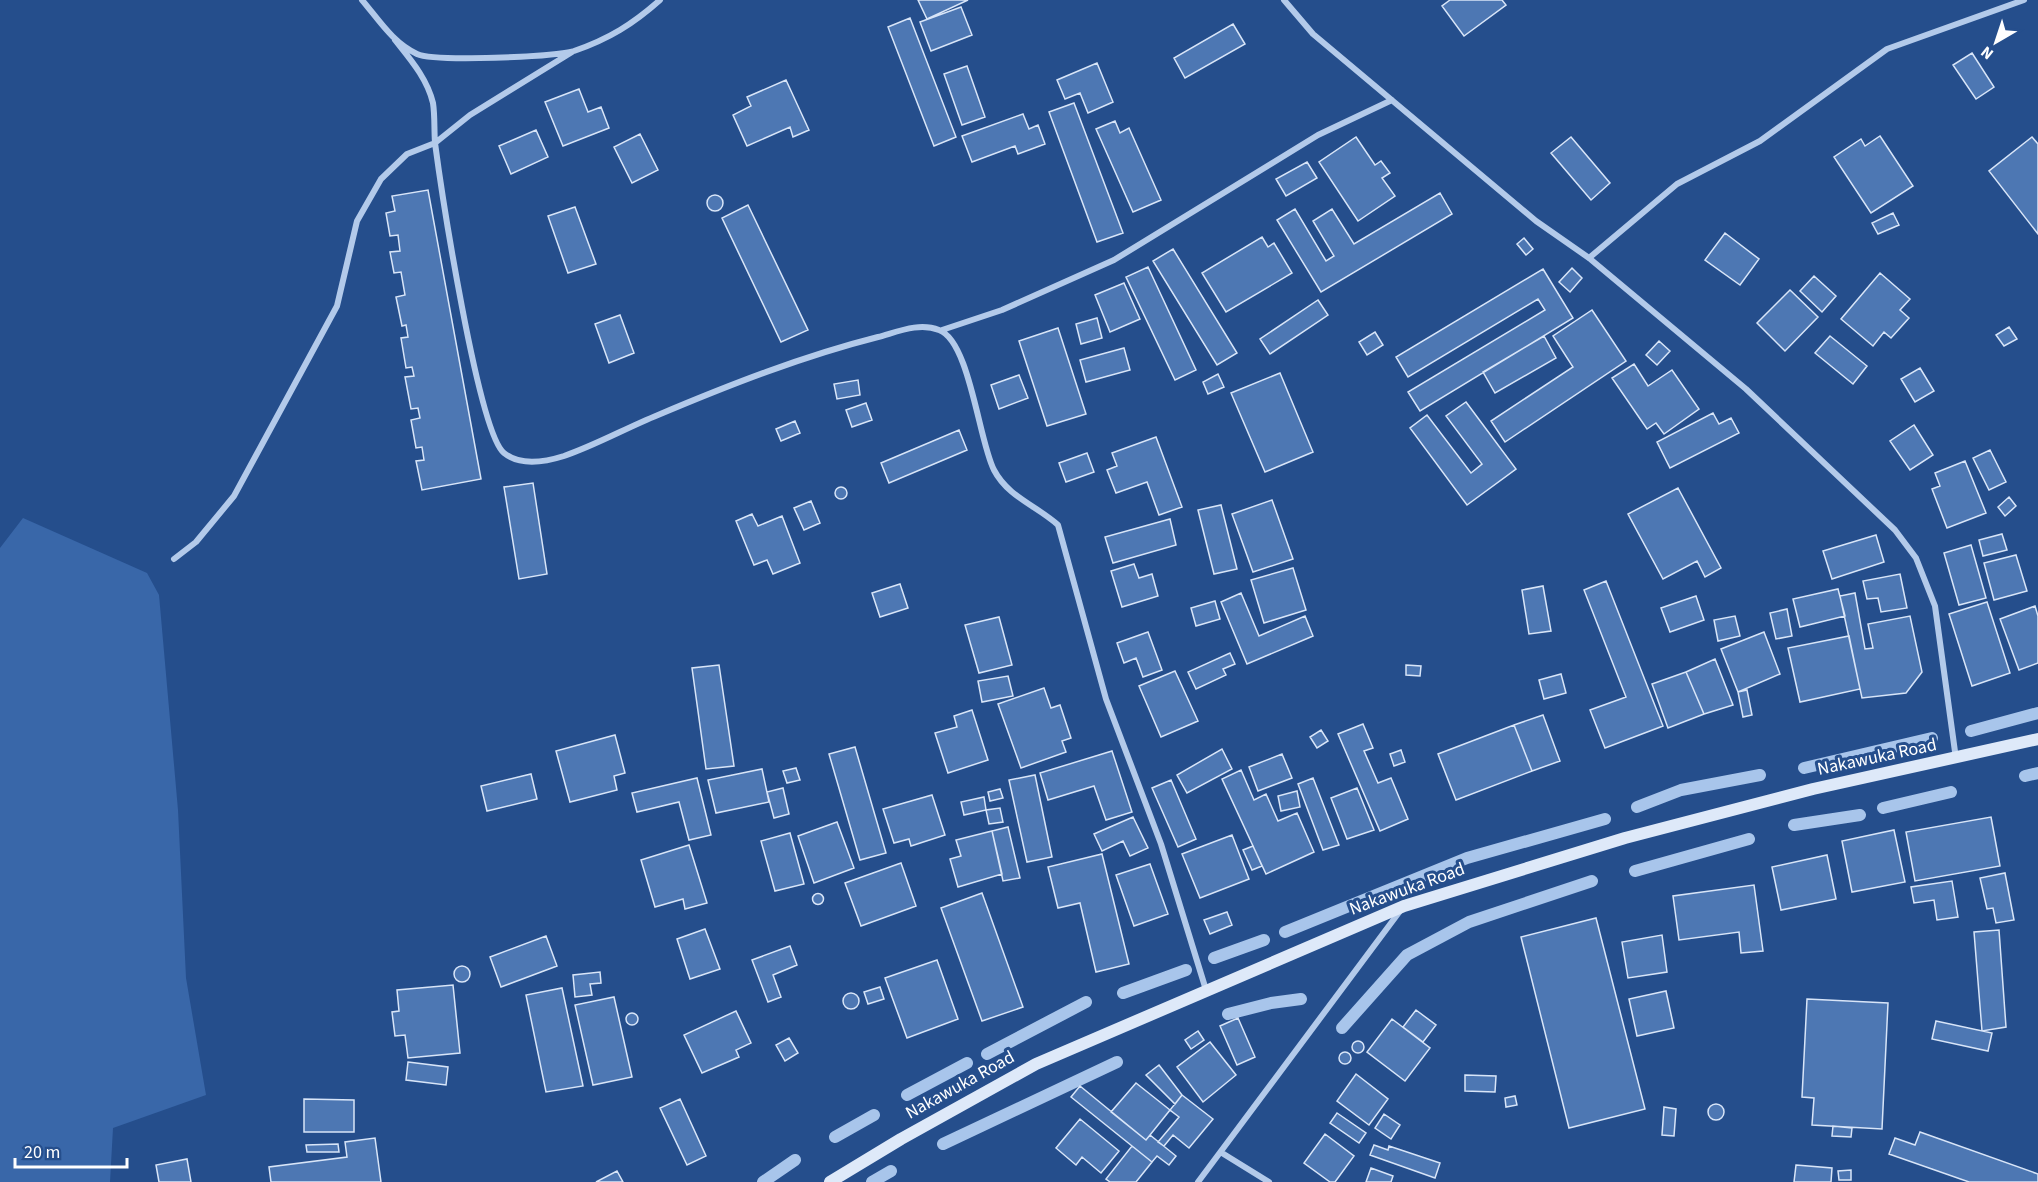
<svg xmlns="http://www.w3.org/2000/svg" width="2038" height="1182" viewBox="0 0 2038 1182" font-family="'Source Sans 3',sans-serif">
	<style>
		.green { fill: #3967a9 }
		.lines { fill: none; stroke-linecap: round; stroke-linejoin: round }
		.stream { stroke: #a8c5eb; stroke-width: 12 }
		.building { fill: #4d77b3; stroke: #d8e5f8; stroke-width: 1.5 }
		.street { stroke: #b3caea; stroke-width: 6 }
		.secondary { stroke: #dee9f9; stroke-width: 12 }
		.labels { text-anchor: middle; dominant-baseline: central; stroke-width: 6; stroke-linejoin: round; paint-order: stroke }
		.street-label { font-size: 18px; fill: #fff; stroke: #254e8c }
	</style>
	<rect width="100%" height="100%" fill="#254e8c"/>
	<path class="green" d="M23 518 147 573 159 595 178 810 186 978 206 1095 113 1128 110 1182H0V548Z"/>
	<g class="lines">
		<path class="stream" d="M1971 731 2038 713
			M1804 768 1932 738
			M2025 776 2038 773
			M1637 807 1681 790 1760 775
			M1883 808 1951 792
			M1794 825 1860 815
			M1635 871 1749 839
			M1285 932 1467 858 1605 819
			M1214 958 1264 940
			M1123 993 1186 970
			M1228 1014 1271 1003 1301 999
			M1342 1028 1407 955 1469 922 1592 881
			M987 1054 1086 1002
			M907 1095 967 1063
			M835 1137 874 1115
			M943 1144 1117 1062
			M763 1182 795 1160
			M872 1182 891 1171"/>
	</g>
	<path class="building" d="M918 0H968L927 19Z
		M1450 0H1502L1506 5 1464 36 1442 6Z
		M961 7 972 35 931 51 920 22Z
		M910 18 956 137 934 146 888 27Z
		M1233 24 1245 44 1185 78 1174 58Z
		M1972 53 1994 87 1976 99 1953 65Z
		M1097 63 1113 102 1088 113 1080 93 1065 99 1057 80Z
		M967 66 985 117 962 125 944 74Z
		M786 80 809 130 793 137 790 127 747 146 733 115 751 106 747 97Z
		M579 89 588 112 601 107 609 128 563 146 545 102Z
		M1074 103 1123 233 1097 242 1049 112Z
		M1023 114 1029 129 1038 125 1045 144 1018 154 1015 146 972 162 962 136Z
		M1115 121 1120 133 1129 128 1161 200 1133 212 1096 129Z
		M536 130 548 157 511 174 499 146Z
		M640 134 658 170 632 183 614 147Z
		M1880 136 1913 186 1871 213 1834 157 1861 139 1865 146Z
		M1356 137 1375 165 1381 161 1390 173 1382 178 1395 196 1358 221 1319 162Z
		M1571 137 1610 183 1591 200 1551 153Z
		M2032 137 2038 144V234L1989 171Z
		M1307 162 1317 178 1286 196 1276 179Z
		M428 190 481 479 422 490 416 461 424 460 422 447 416 448 411 420 420 418 418 408 411 409 405 377 414 376 412 367 406 368 401 338 408 337 406 325 402 326 396 297 405 295 401 272 394 273 390 252 400 251 398 235 390 236 386 213 395 211 392 196Z
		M1440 193 1452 214 1321 292 1277 220 1295 209 1326 261 1334 256 1313 221 1332 209 1354 244Z
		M707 203a8 8 0 1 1 16 0a8 8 0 1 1-16 0Z
		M748 205 808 330 781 342 722 218Z
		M575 207 596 264 568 273 548 216Z
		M1893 213 1899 225 1878 234 1872 223Z
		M1725 233 1759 259 1740 285 1705 260Z
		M1262 237 1268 247 1274 243 1292 273 1226 312 1202 273Z
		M1524 238 1533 249 1526 255 1517 244Z
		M1173 249 1237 353 1217 365 1153 261Z
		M1148 267 1196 370 1175 380 1126 277Z
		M1572 268 1582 278 1570 292 1559 282Z
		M1543 269 1573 318 1420 411 1408 392 1545 310 1538 299 1408 377 1396 357Z
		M1880 273 1910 299 1900 310 1909 318 1891 338 1884 332 1873 346 1841 319Z
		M1814 276 1836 296 1822 312 1800 291Z
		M1124 283 1140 319 1110 332 1095 295Z
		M1790 290 1818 317 1785 351 1757 323Z
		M1318 300 1328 315 1270 354 1260 339Z
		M1592 310 1626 361 1505 442 1491 421 1573 367 1553 336Z
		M620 315 634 353 609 363 595 324Z
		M1097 318 1102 338 1081 344 1076 324Z
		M2009 327 2017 339 2004 346 1996 335Z
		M1058 328 1086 414 1047 426 1019 341Z
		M1375 332 1383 345 1367 355 1359 342Z
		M1544 336 1556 358 1495 393 1483 372Z
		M1830 336 1867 366 1853 384 1815 353Z
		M1659 341 1670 351 1657 365 1646 355Z
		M1124 348 1130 370 1086 382 1080 360Z
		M1634 364 1648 386 1672 370 1699 409 1664 434 1656 423 1647 429 1612 378Z
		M1920 368 1934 391 1915 402 1901 379Z
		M1280 373 1313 452 1265 472 1231 393Z
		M1218 374 1224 387 1208 394 1203 382Z
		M1019 375 1028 398 999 409 991 385Z
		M858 380 860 395 837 399 834 384Z
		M1466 402 1516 469 1467 505 1410 428 1427 415 1471 473 1482 464 1446 416Z
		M866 403 872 420 852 427 846 410Z
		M1713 413 1719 424 1731 418 1739 433 1670 468 1657 442Z
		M795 421 800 433 781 441 776 429Z
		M1914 425 1933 455 1910 470 1890 441Z
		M959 430 967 450 889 483 881 463Z
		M1156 437 1182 507 1159 515 1147 482 1116 493 1107 470 1117 466 1112 453Z
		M1990 450 2006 482 1989 490 1973 458Z
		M1087 453 1094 472 1066 482 1059 463Z
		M1965 461 1986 513 1947 528 1932 489 1940 486 1935 473Z
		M533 483 547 574 519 579 504 487Z
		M835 493a6 6 0 1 1 12 0a6 6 0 1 1-12 0Z
		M1678 488 1721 568 1705 577 1697 561 1663 579 1628 514Z
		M2009 497 2016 506 2005 516 1998 507Z
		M1272 500 1293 559 1253 572 1232 514Z
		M811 501 820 523 804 530 794 508Z
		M1221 505 1237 569 1214 574 1198 510Z
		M752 514 758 526 782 516 800 563 773 574 767 560 754 565 736 521Z
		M1170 519 1176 545 1113 563 1105 537Z
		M2002 534 2007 550 1983 556 1979 540Z
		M1876 535 1884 562 1832 579 1823 551Z
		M1971 545 1986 598 1959 605 1944 553Z
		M2016 555 2027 591 1994 600 1984 563Z
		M1134 564 1139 578 1152 574 1158 596 1122 607 1111 571Z
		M1293 568 1306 610 1264 623 1251 580Z
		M1900 574 1907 608 1881 612 1878 598 1867 599 1863 581Z
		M1606 581 1663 726 1605 748 1590 710 1626 697 1584 590Z
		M900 584 908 608 880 617 872 593Z
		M1543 586 1551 631 1529 634 1522 590Z
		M1838 589 1845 616 1800 627 1793 599Z
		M1241 593 1259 636 1305 616 1313 636 1247 664 1221 602Z
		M1855 593 1865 649 1873 648 1868 624 1910 616 1922 672 1906 693 1862 698 1840 596Z
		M1696 596 1704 620 1670 632 1661 608Z
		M1215 601 1220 619 1196 626 1191 608Z
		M1987 602 2010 673 1972 686 1949 614Z
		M2035 606 2038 616V663L2019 670 2000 619Z
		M1787 609 1792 636 1776 639 1770 613Z
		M1735 616 1740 636 1718 641 1714 620Z
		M999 617 1012 665 979 673 965 625Z
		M1148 632 1162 670 1143 677 1136 658 1124 663 1117 643Z
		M1764 632 1780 674 1738 692 1721 649Z
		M1849 636 1860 689 1800 702 1788 648Z
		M1230 653 1235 664 1223 669 1226 675 1196 689 1188 672Z
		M1715 659 1733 705 1704 714 1686 672Z
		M719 665 734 766 706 769 692 668Z
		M1406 665 1421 666 1420 676 1406 675Z
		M1175 671 1198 721 1161 737 1139 686Z
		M1686 672 1704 714 1668 728 1652 684Z
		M1561 674 1566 693 1544 699 1539 680Z
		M1008 676 1013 696 982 702 978 681Z
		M1044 688 1051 708 1060 705 1071 738 1062 741 1066 752 1021 768 998 704Z
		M1747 690 1752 715 1743 717 1738 692Z
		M972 710 988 760 948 773 935 733 957 727 954 716Z
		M1543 715 1560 761 1532 771 1514 725Z
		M1363 724 1373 748 1364 751 1378 783 1391 778 1408 819 1380 831 1338 734Z
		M1514 725 1532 771 1456 800 1438 754Z
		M1321 730 1328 741 1317 748 1310 737Z
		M615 735 625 773 614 776 617 790 570 802 556 751Z
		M855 747 886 853 860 860 829 754Z
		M1222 749 1232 769 1187 793 1177 775Z
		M1401 750 1405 762 1394 766 1390 754Z
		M1112 751 1132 812 1106 820 1094 786 1048 800 1040 773Z
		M1282 754 1292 778 1258 791 1249 767Z
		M796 768 800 780 787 783 783 771Z
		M762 769 769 802 716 813 708 780Z
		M1241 770 1254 800 1266 794 1278 821 1297 813 1314 852 1266 874 1222 779Z
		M531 774 537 799 487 811 481 786Z
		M1035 775 1052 857 1027 862 1009 780Z
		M697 778 711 835 689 840 679 802 637 812 632 793Z
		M1313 778 1339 845 1323 850 1298 784Z
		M1171 780 1196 839 1178 847 1152 788Z
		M783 788 789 814 774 818 767 792Z
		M1357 788 1374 830 1347 839 1331 798Z
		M1000 789 1003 798 990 801 988 792Z
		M1297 791 1300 807 1281 811 1278 796Z
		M932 795 945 835 911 846 909 839 894 843 883 809Z
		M984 797 986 810 964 815 961 802Z
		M1000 808 1003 822 989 824 986 810Z
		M1133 817 1148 848 1130 856 1123 841 1102 851 1094 834Z
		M1991 817 2000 866 1915 881 1906 832Z
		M837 822 854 868 814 883 798 836Z
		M1008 827 1020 878 1003 881 992 831Z
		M1894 830 1905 882 1852 892 1842 841Z
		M992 831 1002 874 958 887 950 859 961 856 956 840Z
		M790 833 804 884 775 891 761 841Z
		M1232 835 1249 879 1200 898 1182 854Z
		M689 845 707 903 685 909 683 899 655 907 641 860Z
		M1253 846 1262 866 1252 870 1243 850Z
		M1102 854 1129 964 1096 972 1080 903 1058 908 1048 867Z
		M1827 855 1836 899 1781 910 1772 867Z
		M901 863 916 906 861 926 845 883Z
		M1150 864 1168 914 1134 926 1116 875Z
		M2005 873 2014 920 1996 923 1993 908 1987 909 1980 878Z
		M1952 881 1958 917 1937 920 1934 900 1914 903 1911 887Z
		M1754 885 1763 951 1741 953 1739 932 1679 940 1673 896Z
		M982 893 1023 1007 982 1021 941 908Z
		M812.5 899a5.5 5.5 0 1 1 11 0a5.5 5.5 0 1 1-11 0Z
		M1227 912 1232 925 1210 934 1204 920Z
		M1596 918 1645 1109 1569 1128 1521 937Z
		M705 929 720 969 690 979 677 939Z
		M1999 930 2006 1027 1982 1031 1974 932Z
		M1662 935 1667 972 1628 978 1622 942Z
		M546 936 557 966 501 987 490 957Z
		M790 946 797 965 773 975 781 997 768 1002 752 960Z
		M937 960 958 1019 907 1038 885 978Z
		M454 974a8 8 0 1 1 16 0a8 8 0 1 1-16 0Z
		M600 972 601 983 590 984 592 995 575 997 573 975Z
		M453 985 460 1053 408 1058 405 1035 395 1036 392 1012 399 1011 397 990Z
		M880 987 884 999 868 1004 864 992Z
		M562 988 583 1086 546 1092 526 995Z
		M1666 991 1674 1028 1637 1036 1629 999Z
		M843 1001a8 8 0 1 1 16 0a8 8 0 1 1-16 0Z
		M614 997 632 1077 593 1085 575 1005Z
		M1807 999 1888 1003 1882 1129 1812 1125 1814 1098 1802 1097Z
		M1416 1010 1436 1025 1423 1042 1403 1027Z
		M736 1011 751 1043 736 1050 739 1057 702 1073 684 1035Z
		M626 1019a6 6 0 1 1 12 0a6 6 0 1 1-12 0Z
		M1238 1018 1255 1057 1237 1065 1220 1026Z
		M1392 1019 1430 1048 1405 1081 1367 1052Z
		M1936 1021 1992 1033 1988 1051 1932 1039Z
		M1198 1031 1204 1040 1191 1049 1185 1040Z
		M789 1038 798 1053 785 1061 776 1045Z
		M1352 1047a6 6 0 1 1 12 0a6 6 0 1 1-12 0Z
		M1210 1042 1236 1075 1203 1102 1177 1067Z
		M1339 1058a6 6 0 1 1 12 0a6 6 0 1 1-12 0Z
		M408 1062 448 1067 446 1085 406 1080Z
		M1159 1065 1182 1095 1175 1104 1146 1075Z
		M1356 1074 1388 1099 1369 1125 1337 1101Z
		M1465 1075 1496 1076 1495 1092 1465 1091Z
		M1136 1083 1170 1110 1146 1140 1111 1112Z
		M1080 1086 1146 1140 1150 1135 1176 1156 1169 1165 1157 1156 1152 1162 1071 1097Z
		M1182 1095 1213 1119 1189 1148 1173 1135 1164 1146 1158 1142 1179 1117 1170 1110Z
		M1515 1096 1517 1105 1506 1107 1505 1098Z
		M304 1099 354 1100V1132H304Z
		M680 1099 706 1156 687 1165 660 1108Z
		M1708 1112a8 8 0 1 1 16 0a8 8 0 1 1-16 0Z
		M1664 1107 1676 1109 1674 1136 1662 1135Z
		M1337 1113 1366 1133 1359 1143 1330 1123Z
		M1384 1114 1400 1125 1391 1139 1375 1128Z
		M1080 1119 1119 1151 1101 1173 1082 1157 1076 1165 1056 1148Z
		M1833 1126 1852 1128 1851 1137 1832 1136Z
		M1920 1132 2038 1174V1182H1969L1889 1154 1895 1138 1915 1145Z
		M1325 1134 1354 1156 1335 1182H1330L1304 1163Z
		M375 1138 381 1182H271L269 1167 347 1157 345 1142Z
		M338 1144 339 1152H307L306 1145Z
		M1374 1145 1388 1150 1389 1146 1440 1163 1435 1178 1370 1155Z
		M1132 1146 1152 1162 1136 1182H1110L1106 1179Z
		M187 1159 191 1182H159L156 1165Z
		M1796 1165 1832 1168 1831 1182H1794Z
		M1371 1168 1393 1176 1391 1182H1366Z
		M1851 1170V1180H1839L1838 1171Z
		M617 1171 623 1182H596Z"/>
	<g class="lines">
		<path class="street" d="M362 0C379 20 393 43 417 54 434 62 555 57 574 51 609 39 633 24 660 0
			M1284 0 1313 34 1536 221 1589 258 1746 389 1895 530 1916 558 1935 606 1956 759
			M395 40C410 59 427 78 433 103 435 116 434 130 435 143 441 188 478 432 504 453 520 466 545 462 564 456 596 445 626 428 658 415 729 385 803 356 878 337 897 332 919 322 939 330 970 341 979 442 994 470 1008 497 1037 506 1058 525L1106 699 1161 844 1206 990
			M1589 258 1677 184 1760 141 1887 49 2024 0
			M942 330 1002 310 1114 260 1318 135 1392 100
			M174 559 196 542 234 496 337 306 357 221 381 179 407 154 435 143 470 115 572 52
			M1222 1153 1269 1182
			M1198 1182 1400 911"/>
		<path class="secondary" d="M830 1182 901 1139 1036 1064 1404 906 1625 838 1813 789 2038 739"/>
	</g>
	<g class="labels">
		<g class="street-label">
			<text transform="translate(1877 757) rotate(-12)">Nakawuka Road</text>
			<text transform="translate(1407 889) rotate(-20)">Nakawuka Road</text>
			<text transform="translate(960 1085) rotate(-29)">Nakawuka Road</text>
		</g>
	</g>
	<g transform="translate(1996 42) rotate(219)" stroke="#254e8c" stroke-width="4.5" paint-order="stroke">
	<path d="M0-4.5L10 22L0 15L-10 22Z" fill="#ffffff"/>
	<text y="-9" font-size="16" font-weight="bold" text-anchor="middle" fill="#ffffff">N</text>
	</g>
	<path d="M15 1158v9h112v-9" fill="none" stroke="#ffffff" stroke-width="3"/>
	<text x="24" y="1158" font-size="18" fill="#ffffff" stroke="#254e8c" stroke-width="4.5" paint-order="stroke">20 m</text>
</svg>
